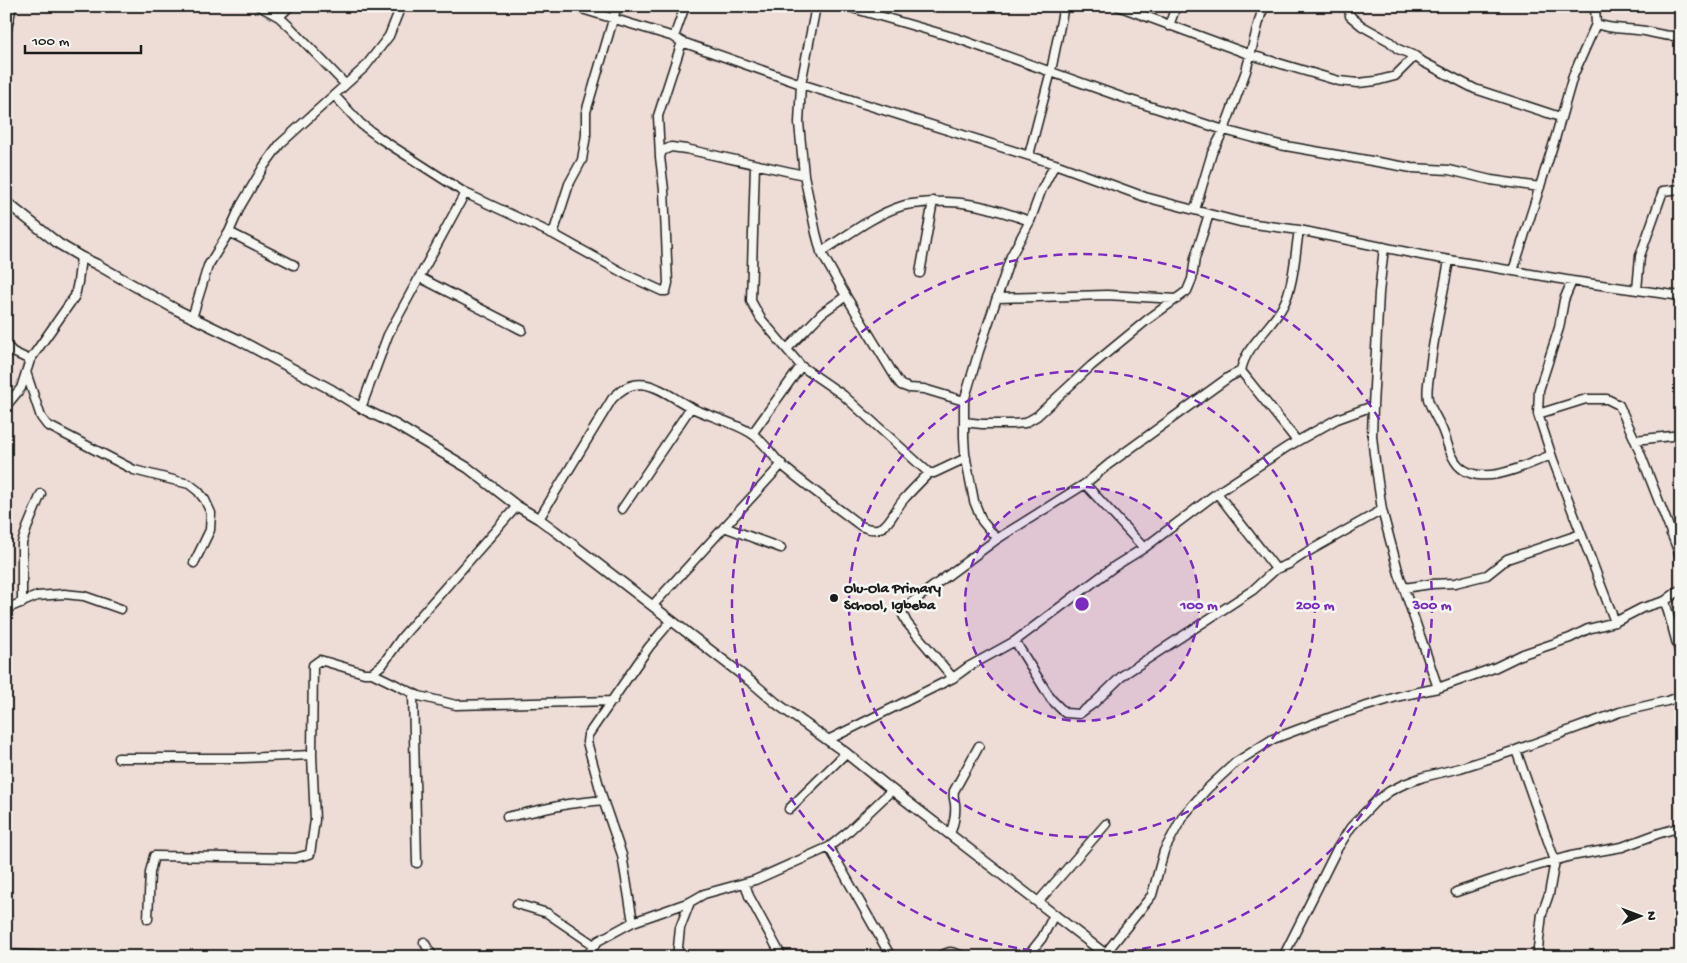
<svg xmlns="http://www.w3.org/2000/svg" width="1687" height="963" viewBox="0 0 1687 963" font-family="'Gochi Hand',sans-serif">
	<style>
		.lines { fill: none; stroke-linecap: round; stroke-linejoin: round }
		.minor-casing { stroke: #1c1c1c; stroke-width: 11 }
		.tertiary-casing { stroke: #1c1c1c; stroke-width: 12 }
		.minor { stroke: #f6f6f2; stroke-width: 8 }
		.tertiary { stroke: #f6f6f2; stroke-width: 9 }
		.ring { fill: none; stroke: #7b2cbf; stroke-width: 2.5; stroke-dasharray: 9 6 }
		.poi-dot { fill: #1c1c1c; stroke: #f6f6f2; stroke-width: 2 }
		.labels { text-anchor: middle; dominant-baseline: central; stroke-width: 5; stroke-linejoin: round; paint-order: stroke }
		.poi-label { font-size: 15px; font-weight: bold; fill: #1c1c1c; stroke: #f6f6f2; text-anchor: start }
		.centre { fill: #7b2cbf; stroke: #f6f6f2; stroke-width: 2.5 }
		.ring-label { font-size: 15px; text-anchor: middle; font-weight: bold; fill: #7b2cbf; stroke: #f6f6f2; stroke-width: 5; stroke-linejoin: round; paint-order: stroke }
	</style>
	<rect width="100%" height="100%" fill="#eedcd7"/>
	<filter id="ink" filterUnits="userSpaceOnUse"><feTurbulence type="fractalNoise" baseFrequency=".02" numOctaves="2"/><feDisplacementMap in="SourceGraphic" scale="10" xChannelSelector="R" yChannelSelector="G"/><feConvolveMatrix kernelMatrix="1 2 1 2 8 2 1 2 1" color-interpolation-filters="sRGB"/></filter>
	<g filter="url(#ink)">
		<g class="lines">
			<defs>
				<path id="minor" d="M259 6 279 17 291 28 345 84
					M572 6 674 37 682 42 801 84 1055 164 1145 197 1209 214 1240 222 1299 230 1426 256 1572 281 1681 296
					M816 6 801 84 799 123 804 175 816 233 821 252 846 296 897 380 901 385 909 388 924 389 964 401
					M845 6 956 38 1124 98 1224 130 1280 145 1412 168 1449 170 1491 180 1540 187
					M1118 6 1251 55 1339 81 1358 83 1376 81 1395 76 1415 56
					M1344 6 1349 9 1350 16 1362 26 1389 41 1398 49 1415 56 1423 62 1475 89 1560 117
					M279 17 290 6
					M1596 24C1613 30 1628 28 1645 31 1660 34 1664 37 1681 36
					M1169 26 1176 6
					M6 33 12 6
					M674 37 685 6
					M334 95 361 124 381 139 465 193 553 234 627 275 662 291H666L668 283 664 190 660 157 662 151 671 147 686 149 804 175
					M1029 155 1051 71 1064 6
					M660 156 658 116 682 42
					M755 165 751 301 761 319 801 366 843 395 929 473H934L966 458
					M1195 210 1212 153 1224 130 1246 71 1261 14 1265 6
					M229 232 294 265
					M553 234 569 184 582 160 586 135V112L617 6
					M1384 247 1379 293 1373 406 1372 436 1374 454 1382 510 1399 574 1438 688
					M821 252C847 236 873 215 902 206 908 204 915 204 921 203 962 198 992 208 1030 221
					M1449 260C1443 296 1434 332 1430 369 1429 378 1426 390 1428 399 1431 411 1440 422 1444 434 1448 445 1450 456 1458 465 1480 489 1527 465 1551 455
					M1513 271 1555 139 1573 76 1596 24 1595 6
					M920 273 933 201
					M419 277 522 330
					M1572 281 1564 300 1559 328 1539 390 1538 414 1553 460 1615 622
					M1637 290 1640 256 1663 191 1681 189
					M997 298 1107 295 1177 299
					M192 318 208 266 229 232 241 205 264 166 280 144 365 67 389 36 401 6
					M6 345 13 352 30 360
					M787 349 822 313 846 296
					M26 372 41 417 47 425 134 470 189 484 198 491 205 500 211 513 210 530 194 563
					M6 406 21 388 30 360 75 296 78 282 81 257
					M361 408 388 335 465 193
					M1538 414 1586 399H1607L1619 405 1635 440 1681 558
					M964 422 982 424H1013L1025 423 1037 416 1091 366 1147 320 1187 291 1192 279 1195 258 1209 214
					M752 434 801 366
					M1635 440 1681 435
					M1297 441 1241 371C1245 346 1271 329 1283 306 1294 285 1295 254 1299 230
					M1085 484 1144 548
					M1217 493 1276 569
					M622 509 691 407
					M539 519 612 399C640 368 663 393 692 408 711 417 733 422 751 433 764 441 772 456 783 466 808 487 835 506 861 526 888 538 890 515 904 499 912 490 921 481 929 473
					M724 527 781 548
					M1671 534 1681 530
					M997 539 982 521 974 501 965 454 964 437V401L979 351 1011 256 1030 221 1041 191 1055 164
					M1404 588 1431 584 1455 583 1487 575 1507 559 1581 534
					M1665 601 1681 658
					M22 603V543L27 528 41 494
					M653 605 782 464
					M6 609 37 596 64 594 84 596 121 609
					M1015 641 1051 699 1065 713 1079 714 1094 703 1123 675 1253 590 1276 569 1289 564 1304 554 1382 510
					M372 673 419 696 456 705 613 701
					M953 678 907 623 902 613 904 608 997 539 1085 484 1109 464 1229 377 1241 371
					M413 693 417 863
					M828 740 953 678 968 667 1015 641 1115 566 1144 548 1217 493 1287 447 1337 419 1373 406
					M1516 750 1555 861 1549 894 1542 914 1537 957
					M118 758H242L312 755
					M789 809 846 753
					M507 817 568 804 603 800
					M950 834C954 824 956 814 955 804 954 798 953 797 954 791L979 746
					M829 847 891 957
					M745 883 749 896 782 957
					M1456 892 1509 874 1571 856 1622 847 1657 834 1681 827
					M1038 902 1106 824
					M517 904 547 913 594 945
					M148 919 150 872 154 856 295 858 310 854 315 820 312 755 313 665 320 660 364 673H372L383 664 402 637 517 506
					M633 922 622 855 603 800 587 742 588 735 649 647 671 621
					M424 942 433 957
					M6 954 65 957
					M1105 954 1152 895 1164 851 1183 816 1207 789 1235 763 1273 739 1337 715 1400 696 1438 688 1494 668 1523 654 1570 638 1588 629 1615 622 1642 608 1665 601 1681 589
					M586 957 598 941 633 922 690 902 704 894 755 880 829 847 850 830 892 790
					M677 957 680 928 690 902
					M939 957C950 950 953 951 965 957
					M1027 957 1042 938 1054 915
					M1283 957 1337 849 1351 827 1375 802 1390 791 1402 785 1423 777 1460 768 1516 750 1620 712 1667 701 1681 696"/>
				<path id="tertiary" d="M6 202 59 244 81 257 96 264 177 310 239 340 332 390 361 408 396 425 468 468 517 506 539 519 554 530 754 684 776 703 846 753 887 786 1109 957"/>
			</defs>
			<use href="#minor" class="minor-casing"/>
			<use href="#tertiary" class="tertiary-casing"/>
			<use href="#minor" class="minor"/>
			<use href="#tertiary" class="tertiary"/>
		</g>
	</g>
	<circle cx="1082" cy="604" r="117" fill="#7b2cbf" fill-opacity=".12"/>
	<g class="ring">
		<circle cx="1082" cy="604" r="117"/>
		<circle cx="1082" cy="604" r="233"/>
		<circle cx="1082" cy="604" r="350"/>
	</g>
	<circle class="poi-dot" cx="834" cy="598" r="5"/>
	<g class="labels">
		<g class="poi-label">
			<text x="844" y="589">Olu-Ola Primary<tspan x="844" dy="17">School, Igbeba</tspan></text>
		</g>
	</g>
	<circle cx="1082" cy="604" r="8" class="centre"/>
	<g class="ring-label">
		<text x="1199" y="609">100 m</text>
		<text x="1315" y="609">200 m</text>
		<text x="1432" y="609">300 m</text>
	</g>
	<rect width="1687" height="963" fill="none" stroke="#f6f6f2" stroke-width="25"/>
	<rect x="12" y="12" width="1662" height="938" fill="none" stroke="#1c1c1c" stroke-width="2" filter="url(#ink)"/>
	<g transform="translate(1640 916) rotate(89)" stroke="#f6f6f2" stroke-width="4" paint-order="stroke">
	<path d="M0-4L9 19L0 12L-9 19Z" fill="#1c1c1c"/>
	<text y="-8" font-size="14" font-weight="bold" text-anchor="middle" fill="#1c1c1c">N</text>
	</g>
	<path d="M25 45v8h116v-8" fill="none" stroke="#1c1c1c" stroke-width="2.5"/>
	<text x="32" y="45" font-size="15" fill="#1c1c1c" stroke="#f6f6f2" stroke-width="4" paint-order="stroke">100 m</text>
</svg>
